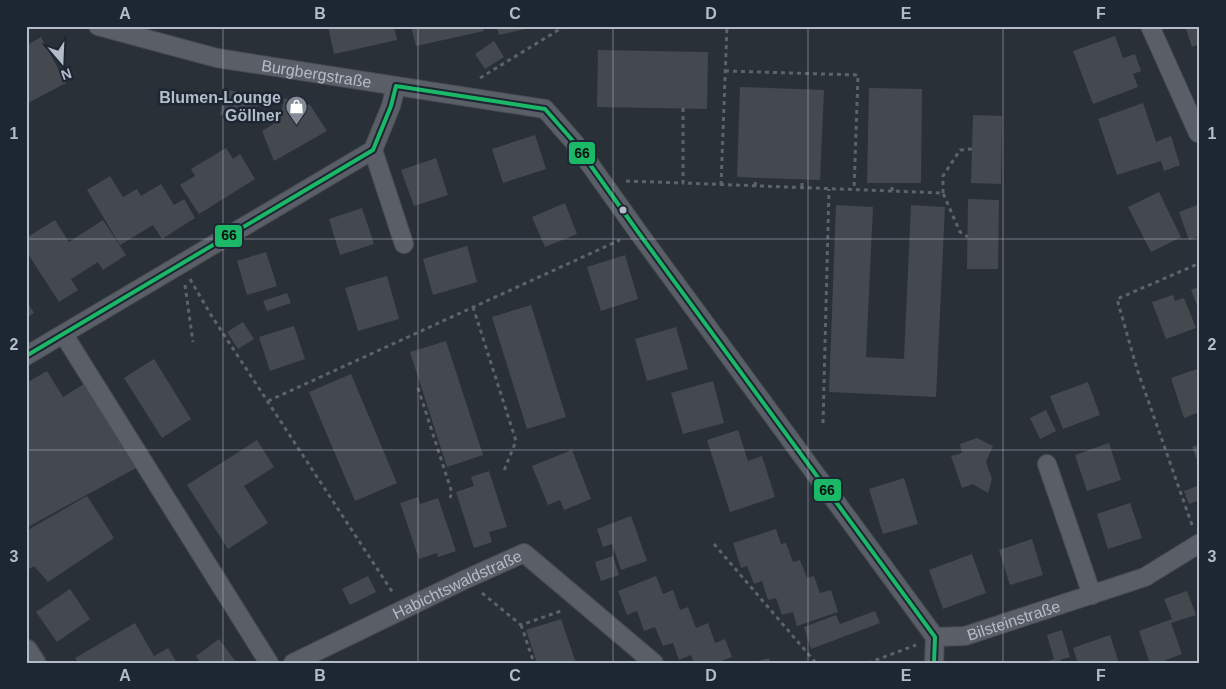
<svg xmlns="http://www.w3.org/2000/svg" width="1226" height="689" viewBox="0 0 1226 689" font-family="Arial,sans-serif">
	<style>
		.building { fill: #444950 }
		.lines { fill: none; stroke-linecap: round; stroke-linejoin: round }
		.minor-casing { stroke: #484c53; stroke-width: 20 }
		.tertiary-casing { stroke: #484c53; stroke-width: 25 }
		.path { stroke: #5d636a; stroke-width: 3; stroke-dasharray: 4 4; stroke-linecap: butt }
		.minor { stroke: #5a5e66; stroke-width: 18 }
		.tertiary { stroke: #5a5e66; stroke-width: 22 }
		.bus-1-casing { stroke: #1d2633; stroke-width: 8 }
		.bus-1 { stroke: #1ab867; stroke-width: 4 }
		.grid { fill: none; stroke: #b4bcc9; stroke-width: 1; stroke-opacity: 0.55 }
		.bus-dot { fill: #b4bcc9; stroke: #1d2633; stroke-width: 2 }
		.labels { text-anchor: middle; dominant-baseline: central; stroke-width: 5; stroke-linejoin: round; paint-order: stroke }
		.street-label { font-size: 16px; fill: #b4bcc9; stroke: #1d2633 }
		.poi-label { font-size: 16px; font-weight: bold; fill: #b4bcc9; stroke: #1d2633; text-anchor: end }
		.line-badge { stroke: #1d2633; stroke-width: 2 }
		.pale-badge-label { font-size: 14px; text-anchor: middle; font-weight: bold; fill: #111 }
		.neatline { fill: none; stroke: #b4bcc9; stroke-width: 2 }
		.grid-label { font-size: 16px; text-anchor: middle; font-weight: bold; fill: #b4bcc9 }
	</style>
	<rect width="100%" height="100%" fill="#2a3038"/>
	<path class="building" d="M328 26H394L397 40 334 54Z
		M411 26H483L484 31 416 46Z
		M497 26H533V27L499 35Z
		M1185 26H1200V44L1192 47Z
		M1115 36 1123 58 1135 54 1141 71 1133 74 1138 87 1093 104 1073 51Z
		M41 37 66 83 28 103 26 99V39L29 44Z
		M494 41 504 57 485 69 475 54Z
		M598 50 708 52 707 109 597 107Z
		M740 87 824 90 820 180 737 177Z
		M869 88 922 89 921 183H867Z
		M225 89 260 97 256 111 248 109 245 120 220 115Z
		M284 98 310 105 327 131 274 161 262 131 280 120Z
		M1143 103 1156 142 1171 136 1180 165 1164 171 1161 161 1117 175 1098 119Z
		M973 115 1002 116 1001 184 971 183Z
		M535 135 546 169 503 183 492 149Z
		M226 148 233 159 240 154 255 179 199 214 180 185 195 176 191 169Z
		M436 158 448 195 414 206 401 170Z
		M110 176 123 197 137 189 141 196 161 184 174 205 184 199 195 218 162 239 153 225 120 245 87 190Z
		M1159 192 1181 237 1151 252 1128 207Z
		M968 199 999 200 998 269H967Z
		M565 203 577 234 545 247 532 217Z
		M1200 204V236L1189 240 1179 212Z
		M836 205 873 207 866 357 904 359 911 205 945 207 936 397 829 392Z
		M362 208 374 244 340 255 329 219Z
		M55 220 69 242 103 220 126 255 103 270 98 262 71 279 78 290 59 302 26 251V238Z
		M467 246 477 282 433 295 423 259Z
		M266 252 277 286 247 295 237 261Z
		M625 255 638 299 601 311 587 267Z
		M387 276 399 319 358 331 345 288Z
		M1200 286V313L1191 290Z
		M287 293 291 303 267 311 263 301Z
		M1173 295 1175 301 1184 298 1196 328 1166 339 1152 302Z
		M26 300 34 313 26 318Z
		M531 305 566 417 527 429 492 317Z
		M243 322 254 339 238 349 227 332Z
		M294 326 305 359 270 371 259 337Z
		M676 327 688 369 647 381 635 339Z
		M446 341 483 455 447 467 410 352Z
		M154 359 191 419 162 438 124 378Z
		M1200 368V412L1184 418 1171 378Z
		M47 371 63 397 84 384 136 468 26 528V456L29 454 26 449V383Z
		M351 374 397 483 355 501 309 392Z
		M713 381 724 423 683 434 671 393Z
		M1088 382 1100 415 1063 429 1050 396Z
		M1046 410 1056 431 1040 439 1030 418Z
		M738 430 748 461 762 456 775 497 730 512 707 440Z
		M977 438 993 446 986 462 992 479 988 493 973 484 962 488 951 456 962 453 960 444Z
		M257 440 274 467 244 486 268 523 228 549 187 485Z
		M1109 443 1121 480 1087 491 1075 455Z
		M1200 444V468L1192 447Z
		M572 450 591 499 564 510 560 500 548 505 532 466Z
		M489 471 507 527 489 532 492 542 474 548 456 492 474 486 471 477Z
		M904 478 918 524 883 534 869 489Z
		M1200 485V500L1189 504 1184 491Z
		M87 496 114 538 48 582 34 566 26 571V531Z
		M418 497 420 504 438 498 456 551 438 557 437 553 419 559 400 503Z
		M1130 503 1142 538 1108 549 1097 514Z
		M631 516 647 561 621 570 612 544 603 547 597 529Z
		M776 529 781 544 786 543 793 562 800 560 807 578 814 576 820 593 831 590 838 612 797 626 793 612 782 615 776 598 768 600 762 581 754 584 747 566 741 568 733 543Z
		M1032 539 1043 575 1010 585 999 550Z
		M972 554 986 593 943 609 929 570Z
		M613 556 619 575 601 581 595 562Z
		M368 576 376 592 350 605 342 589Z
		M656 576 663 594 673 590 680 610 688 607 696 628 708 623 715 643 725 639 732 657 716 663H694L691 655 679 660 673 643 663 646 655 627 644 631 637 611 627 615 618 591Z
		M70 589 90 619 57 642 36 612Z
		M1187 591 1196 615 1171 623 1182 654 1158 663H1150L1139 631 1172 619 1164 599Z
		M875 611 880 623 811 649 804 627 836 615 840 624Z
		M561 619 576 663H537L526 630Z
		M135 623 154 656 168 648 177 663H78L75 658Z
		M1062 630 1070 657 1060 660 1061 663H1042L1054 659 1047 635Z
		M1110 635 1119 663H1078L1073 648Z
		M219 639 236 662 200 663 196 656Z
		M769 658 770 663H755V662Z"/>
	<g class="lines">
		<defs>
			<g id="minor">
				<path id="s1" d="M98 26 217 58 545 109 574 142 638 232 935 637 934 663"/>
				<path d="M1150 26 1198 133"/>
				<path d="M373 150 404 244"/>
				<path d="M64 335 269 663"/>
				<path d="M26 356 373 150 391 106 396 86"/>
				<path d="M1047 464 1092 595"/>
				<path id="s2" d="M935 637 965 636 1145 577 1200 543"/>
				<path id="s3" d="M293 663 464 580 524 553 654 663"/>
			</g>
			<path id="tertiary" d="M26 651 34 663"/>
		</defs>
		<use href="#minor" class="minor-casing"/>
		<use href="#tertiary" class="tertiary-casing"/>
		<path class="path" d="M725 71 858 75 854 190
			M480 78 565 26
			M683 108V183L943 193 960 232 968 237
			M1198 151 1200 163
			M626 181 683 183
			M721 185 727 26
			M755 186 756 178
			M802 187V180
			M892 191V183
			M943 193V176L960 150 972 149
			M190 279 211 315 393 593
			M185 285 193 342
			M473 307 516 441 503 473
			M418 388 452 493 450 498
			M268 401 620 240
			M823 423 829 189
			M1192 525 1137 369 1117 299 1200 263
			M714 544 816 663
			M482 593 521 625 561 611
			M521 625 534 663
			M868 663 916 645"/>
		<use href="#minor" class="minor"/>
		<use href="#tertiary" class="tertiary"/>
		<defs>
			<path id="bus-1" d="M396 86 545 109 574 142 638 232 935 637 934 663
				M26 356 373 150 391 106 396 86"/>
		</defs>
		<use href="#bus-1" class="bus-1-casing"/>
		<use href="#bus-1" class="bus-1"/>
	</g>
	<path class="grid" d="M223 26V663M418 26V663M613 26V663M808 26V663M1003 26V663M26 239H1200M26 450H1200"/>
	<defs>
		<symbol id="shop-pin" viewBox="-11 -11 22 30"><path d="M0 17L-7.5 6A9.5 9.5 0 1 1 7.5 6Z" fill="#848b96" stroke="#1d2633"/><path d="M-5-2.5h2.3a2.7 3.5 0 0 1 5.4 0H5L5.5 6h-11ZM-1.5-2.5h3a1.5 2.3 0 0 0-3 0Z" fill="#fff"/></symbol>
	</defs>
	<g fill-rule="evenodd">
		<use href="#shop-pin" x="284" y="94" width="25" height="34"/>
	</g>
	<circle class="bus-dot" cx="623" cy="210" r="4.5"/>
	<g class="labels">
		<g class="street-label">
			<text stroke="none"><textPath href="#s1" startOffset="224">Burgbergstraße</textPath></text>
			<text stroke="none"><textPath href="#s3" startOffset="182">Habichtswaldstraße</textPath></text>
			<text stroke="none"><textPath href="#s2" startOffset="81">Bilsteinstraße</textPath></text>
		</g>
		<g class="poi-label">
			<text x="281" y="97">Blumen-Lounge<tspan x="281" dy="18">Göllner</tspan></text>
		</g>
	</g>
	<g class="line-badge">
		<rect x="568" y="141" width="28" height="24" rx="5" fill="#1ab867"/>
		<rect x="214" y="224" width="29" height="24" rx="5" fill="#1ab867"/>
		<rect x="813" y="478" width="29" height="24" rx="5" fill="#1ab867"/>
	</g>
	<g class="pale-badge-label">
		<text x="582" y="158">66</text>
		<text x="229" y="240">66</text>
		<text x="827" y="495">66</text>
	</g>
	<rect width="1226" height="689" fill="none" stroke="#1d2633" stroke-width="55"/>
	<g transform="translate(62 62) rotate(161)" stroke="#1d2633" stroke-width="4" paint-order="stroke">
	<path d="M0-4L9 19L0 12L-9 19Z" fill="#b4bcc9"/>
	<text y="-8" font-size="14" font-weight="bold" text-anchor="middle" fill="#b4bcc9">N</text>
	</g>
	<rect x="28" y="28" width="1170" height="634" class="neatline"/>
	<g class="grid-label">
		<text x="125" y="19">A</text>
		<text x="320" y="19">B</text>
		<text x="515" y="19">C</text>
		<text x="711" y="19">D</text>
		<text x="906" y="19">E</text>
		<text x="1101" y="19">F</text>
		<text x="14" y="139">1</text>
		<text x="1212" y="139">1</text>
		<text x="14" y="350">2</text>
		<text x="1212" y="350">2</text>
		<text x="14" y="562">3</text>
		<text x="1212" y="562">3</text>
		<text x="125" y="681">A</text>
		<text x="320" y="681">B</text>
		<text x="515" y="681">C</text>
		<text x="711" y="681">D</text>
		<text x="906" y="681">E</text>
		<text x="1101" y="681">F</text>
	</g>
</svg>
